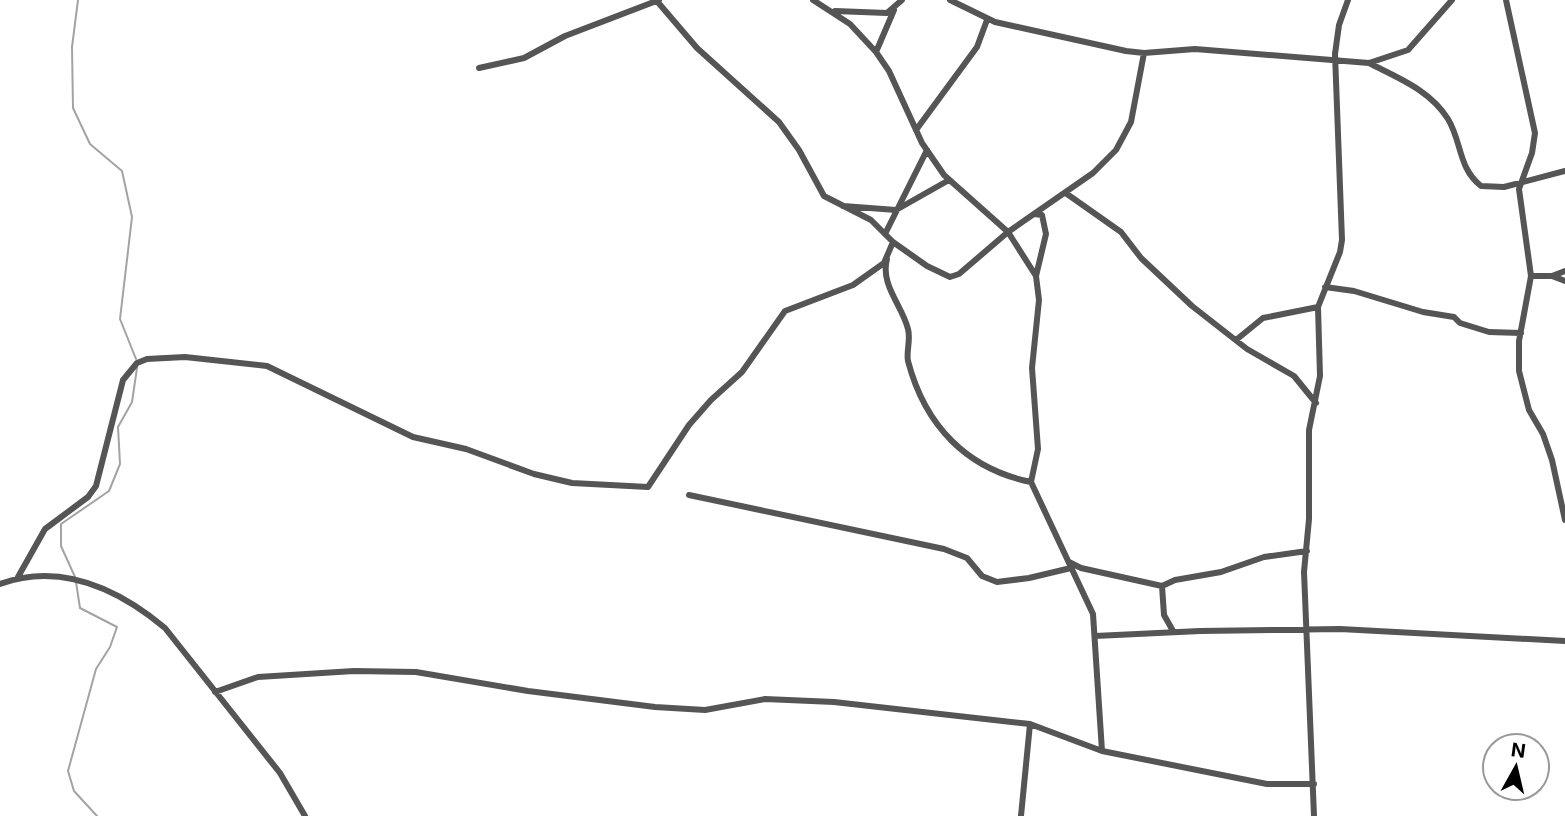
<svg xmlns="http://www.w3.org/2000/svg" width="1565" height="816" viewBox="0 0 1565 816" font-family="Inter,sans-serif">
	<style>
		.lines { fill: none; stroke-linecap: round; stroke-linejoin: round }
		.stream { stroke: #a3a3a3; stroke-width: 2 }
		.minor { stroke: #555; stroke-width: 6 }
	</style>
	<rect width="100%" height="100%" fill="#fff"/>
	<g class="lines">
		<path class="stream" d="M78 0 72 47 73 108 90 144 122 171 132 217 120 319 136 359
			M75 577 61 546V524L109 491 120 464 118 427 132 402 137 368
			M76 582 80 608 117 627 110 647 96 669 68 771 74 791 97 816"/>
		<path class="minor" d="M656 0 697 48 779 122 799 150 824 196 871 220 893 242 927 266 950 277 959 274 1008 232 1093 173 1116 150 1131 122 1144 53
			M813 0 850 24 876 52 889 71 922 143 944 175 1008 232 1036 276 1039 300 1032 368 1038 449 1031 482 1093 614 1102 751
			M950 0 995 22 1126 51 1144 53 1195 49 1369 63 1408 50 1452 0
			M1506 0 1535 133 1532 153 1519 189 1531 276 1519 341V371L1529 410 1543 434 1552 460 1565 520
			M835 11 887 13 902 0
			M876 52 894 10
			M1369 63C1398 78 1430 90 1448 119 1462 142 1458 168 1481 186L1504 187 1565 171
			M479 68 524 58 565 36 659 0
			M916 130 977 47 987 20
			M1067 194 1121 232 1141 258 1192 306 1247 349 1294 376 1316 403
			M843 206 896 210 949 180
			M1034 214 1042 215 1046 234 1036 276
			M885 234 927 150
			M887 259C880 285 902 305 908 329 911 340 906 351 908 361 925 426 967 469 1031 482
			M1531 276H1552L1565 281
			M1552 276 1565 271
			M1325 287 1354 291 1423 312 1454 317 1460 323 1489 332 1521 333
			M1236 340 1263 318 1318 307
			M689 495 944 549 967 558 982 576 997 582 1029 578 1071 568
			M1069 562 1081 568 1162 586 1164 615 1173 631
			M18 577 45 529 88 497 96 486 123 380 137 363 147 359 185 357 267 366 413 437 466 449 534 474 572 483 648 487 689 425 711 400 742 372 785 311 853 285 884 263 893 242
			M0 584C61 562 118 589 165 628L280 773 305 816
			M1162 586 1175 580 1221 572 1264 557 1307 551
			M1095 636 1200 631 1340 629 1565 641
			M215 692 258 677 354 671 416 672 528 691 655 707 705 710 765 699 834 702 1030 724 1102 751 1267 784H1314
			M1021 816 1030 724
			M1314 816 1304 572 1309 519V430L1320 376 1318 307 1340 252 1342 240 1335 54 1339 25 1348 0"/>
	</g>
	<g transform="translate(1516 767) rotate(8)"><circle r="33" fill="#ffffff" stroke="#999999" stroke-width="2"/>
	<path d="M0-5L12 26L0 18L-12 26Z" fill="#000000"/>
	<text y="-10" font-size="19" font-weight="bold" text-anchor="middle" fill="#000000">N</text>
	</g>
</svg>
